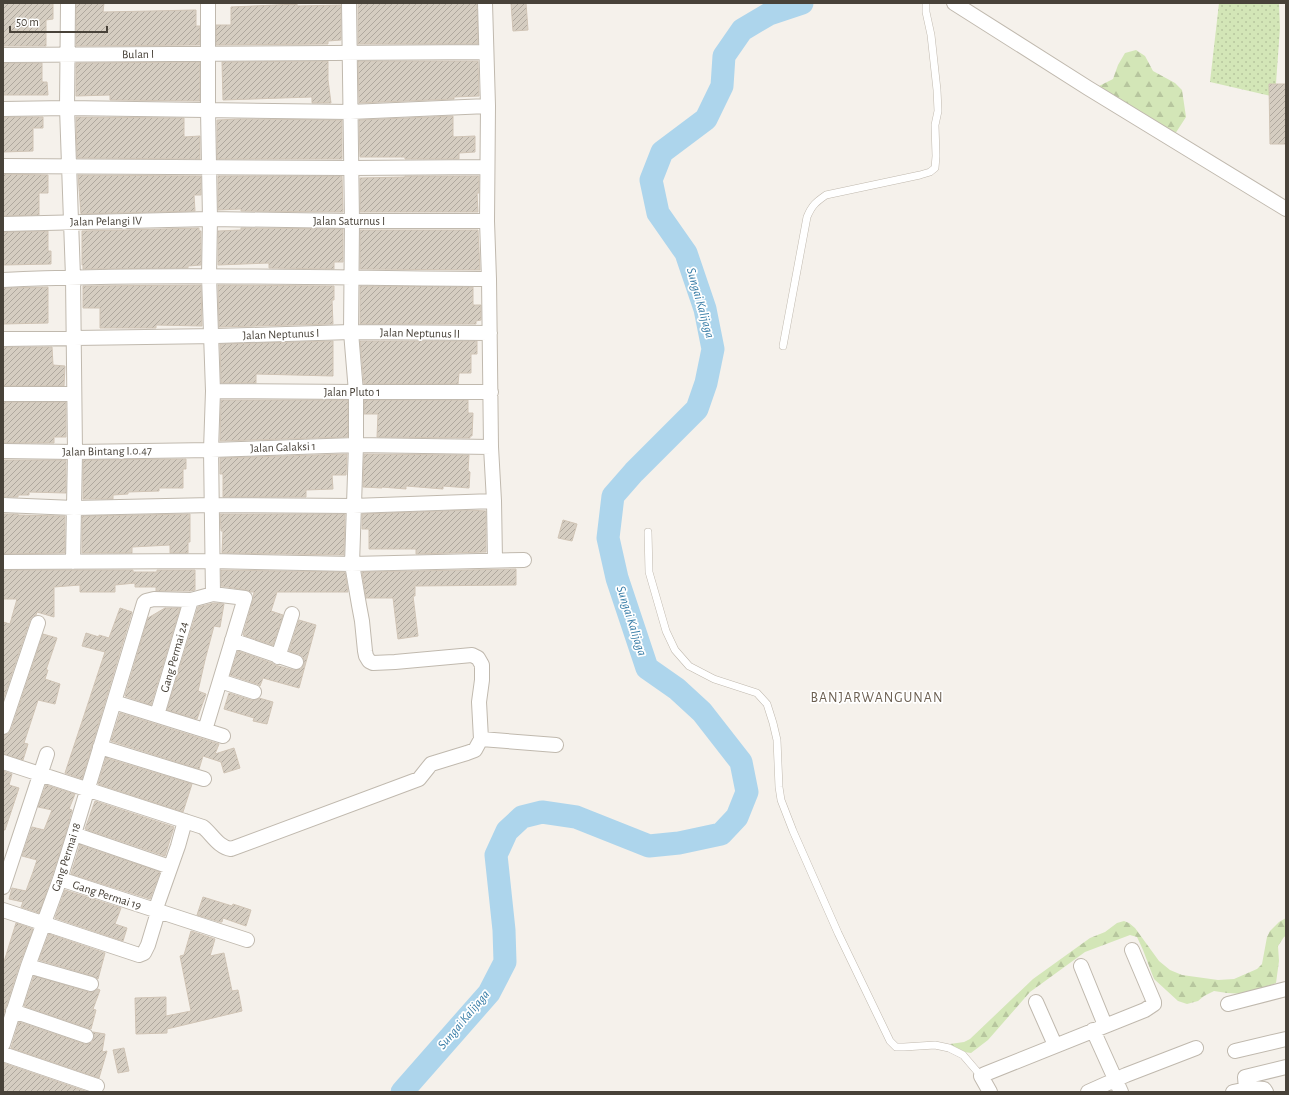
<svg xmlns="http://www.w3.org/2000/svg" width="1289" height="1095" viewBox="0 0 1289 1095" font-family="'Alegreya Sans',sans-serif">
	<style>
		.grass { fill: url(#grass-dots) }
		.forest { fill: url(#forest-firs) }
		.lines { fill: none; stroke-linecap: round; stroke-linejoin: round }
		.river { stroke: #add5ec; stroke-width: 23 }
		.building { fill: url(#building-hatch); stroke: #d0c4b5 }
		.service-casing { stroke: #c0b9ae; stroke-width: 8 }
		.minor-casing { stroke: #c0b9ae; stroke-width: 16 }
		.service { stroke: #fff; stroke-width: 7 }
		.minor { stroke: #fff; stroke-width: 14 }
		.labels { text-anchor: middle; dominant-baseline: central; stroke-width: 3.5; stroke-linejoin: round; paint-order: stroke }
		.street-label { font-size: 12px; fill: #484239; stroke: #fff }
		.water-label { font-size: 13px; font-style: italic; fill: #377ca6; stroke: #fff }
		.quarter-label { font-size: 14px; letter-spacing: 1px; fill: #6b5f51; stroke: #fff }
	</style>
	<defs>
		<pattern id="grass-dots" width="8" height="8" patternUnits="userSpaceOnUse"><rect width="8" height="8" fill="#d3e6b7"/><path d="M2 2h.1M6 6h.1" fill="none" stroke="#b7c69e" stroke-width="1.8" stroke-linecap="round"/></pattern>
		<pattern id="forest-firs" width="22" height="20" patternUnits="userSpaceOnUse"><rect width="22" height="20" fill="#d3e6b7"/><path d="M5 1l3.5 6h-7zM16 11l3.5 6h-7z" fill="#b7c69e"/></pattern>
		<pattern id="building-hatch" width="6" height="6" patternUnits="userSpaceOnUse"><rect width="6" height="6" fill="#d5cdc1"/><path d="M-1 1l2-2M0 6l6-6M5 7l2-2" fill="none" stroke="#afa89e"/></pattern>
	</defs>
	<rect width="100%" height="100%" fill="#f5f1eb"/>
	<path class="grass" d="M1219 3H1279L1280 28 1275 97 1210 82Z"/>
	<path class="forest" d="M1136 50 1145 56 1153 71 1175 83 1182 90 1186 117 1175 134 1099 86 1113 79 1118 65 1125 53Z
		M1286 918V936L1284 937 1278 946 1279 961 1276 983 1245 994 1227 993 1214 991 1204 996 1198 1001 1187 1004 1178 1001 1154 979 1143 950 1137 937 1130 935 1085 952 1030 992 988 1040 971 1053 964 1052 950 1044 964 1042 970 1039 1033 979 1090 938 1105 932 1117 923 1124 921 1129 923 1135 928 1159 961 1170 970 1182 975 1218 980 1234 979 1257 969 1262 964 1267 937 1270 931 1279 922Z"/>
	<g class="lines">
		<path class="river" d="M402 1092 489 993 505 962 504 930 496 855 507 831 522 817 542 812 576 817 649 846 679 843 721 834 737 817 747 792 741 762 702 712 677 689 647 668 617 578 608 538 613 496 634 472 697 409 706 383 713 349 705 309 686 253 658 213 651 180 662 152 706 119 722 86 724 56 742 30 769 14 802 3"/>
	</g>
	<path class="building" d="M3 3H53V19L46 20V46H3Z
		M76 3H104L103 12 196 10V26H200V45L76 46Z
		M358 3H477L478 44H358Z
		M511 3H526L528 30 513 31Z
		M297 4V6L341 5V40L328 41V44L216 45V25H231V7Z
		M328 61V80L331 103H312V97L223 100 222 62Z
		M358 61H478L479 96 454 97V99L359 103Z
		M200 62V101L110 100V95L76 96V63Z
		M3 63H42V82H47L48 95H3Z
		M1269 84H1286V144H1270Z
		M453 116V137L475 136V152L459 153V159H405V157H360L359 120Z
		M3 117H43V128H33V151L3 152Z
		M76 117 184 118V137L200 136V159L77 158Z
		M240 119 342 120V159H217V120Z
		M3 174 48 175V193H39V215L3 216Z
		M78 175 201 176V195H194L195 211 81 214Z
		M218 176H342L343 212 241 211V209L218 210Z
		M405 176H479V193H477L478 212H360V178L405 177Z
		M199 228V231H201V265L188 266V268L83 269V265H82V231Z
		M241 228 343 229V262H334V269L269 268V263L218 265V231L241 230Z
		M360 230H478L480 270 360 269Z
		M48 231V251H51V264L3 265V232Z
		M201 285 202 326 156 325V328H100V308H83V286Z
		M218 285 334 286V300H332L333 324 219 327Z
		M360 286 473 287V305H481V320L476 321V324H360Z
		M48 287V323L3 324V288Z
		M333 341V376L256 374V383H221L220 344Z
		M360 341H477V354H471V373H459L458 384H364Z
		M3 347H52L53 365 65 366 64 386H3Z
		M221 400H348V437L220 441Z
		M364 400H468V413H473L472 436H470V438L377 437 378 414H364Z
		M3 402H66V437H54V443H3Z
		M347 454 346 475H332L333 489 306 490V497H223V474H220V458Z
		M364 454 469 455 468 471 470 472 469 488 443 486V489L406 486V489L382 487V488L363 487Z
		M186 459V469H183V488H159V491L128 492V494L113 495V499H83V460Z
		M3 460H66V493L29 492V495H18V497H3Z
		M468 510 486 511V552L416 554V549H369V529H362V514Z
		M3 514H18V515L65 516V553L3 554Z
		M190 514V542H188V553H170V545L132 547V553H82V516Z
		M220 514H345L344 555 222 553 223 531H221Z
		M563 520 577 524 572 541 558 538Z
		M516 569V585L415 586V596H413L418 636 398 639 393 598H366L362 572Z
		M3 570H133V572H157V570H195V590L190 591H156V587H135V583L115 585V592H80V585L54 587V617L37 612 36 615 33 616 30 620 3 700V622L10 624 17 599H3Z
		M221 570 345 572 348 592H277L271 611 283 615 273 645 243 635 253 600 254 592H251L246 590 221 586Z
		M214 603 224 604 220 627 214 626 205 660 198 691 206 694 197 719 167 710 198 607Z
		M120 608 132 612 82 779 65 773 105 652 82 646 86 633 99 637V635L109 638Z
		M165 608H180L151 705 125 696 148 618Z
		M299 620 316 625 299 688 263 678 260 686 257 684 230 675 238 651 272 663 275 665 293 670H297L301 669 304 664V661L303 657 299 654 289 651Z
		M43 634 57 638 46 670H48L45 679 60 684 55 704 38 700 24 743 28 744 23 760 3 754V735L8 734 11 730Z
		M229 693 251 700H255L259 698 273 702 267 724 253 721 254 718 224 709Z
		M120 713 219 744 215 754 234 748 240 768 224 773 221 762 203 756 199 769 111 741Z
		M106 758 192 784 183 812 98 784Z
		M3 771 12 774 9 785 19 788 5 830H3Z
		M46 785 75 794 69 809 72 810 66 832 52 876 39 913 21 907 23 902 9 899 12 888 26 891 33 872 37 860 22 856 32 827 44 830 52 810 38 807Z
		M95 801 174 827 165 856 85 829Z
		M80 845 160 872 150 899 71 874Z
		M65 890 121 908 115 924 127 928 123 941 55 918Z
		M203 897 232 906 233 904 251 910 246 926 223 918 222 922H220L197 915Z
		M16 923 33 929 20 963 3 1016V965Z
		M191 931 215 939 210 956 224 953 232 991 238 990 242 1011 167 1029V1033L136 1034 135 998 166 997V1016L191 1011 180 956 184 955Z
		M49 934 105 953 98 979 93 976 39 960Z
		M34 976 89 992H93L98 989 100 990 93 1009 96 1010 91 1029 24 1006Z
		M19 1022 84 1044H88L92 1042 94 1038 93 1032 105 1034 102 1052 107 1051 99 1078 11 1048Z
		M124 1048 129 1071 118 1073 113 1050Z
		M3 1063 88 1092H3Z"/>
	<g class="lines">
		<defs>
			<path id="service" d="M783 346 807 217C812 205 816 202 826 195L920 175 930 172 935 168 936 156 935 125 938 111 937 90 931 35 926 12V3
				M648 532 649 572 666 631 675 650 689 666 714 679 757 693 767 704 773 723 777 740 779 787 781 800 793 831 838 933 890 1041 896 1047H904L935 1045 949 1048 963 1055 981 1076"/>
			<path id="minor" d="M68 3 67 108 73 277 75 452 73 562
				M208 3V110L210 219 209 276 213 391 211 450 213 594
				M485 3 488 106 487 221 489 279 491 447 494 501 495 560
				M954 3 1088 88 1286 209
				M3 55 486 52
				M3 109 67 108 350 112 488 106
				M3 166 351 168 487 167
				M3 224 210 219 352 221H487
				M3 280C165 273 327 278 489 279
				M3 339 217 336 351 332 490 333
				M213 391 356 392H491
				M3 394H74
				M3 451 75 452 211 450 356 445 491 447
				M3 505 74 508 212 505 353 506 494 501
				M3 562 212 561 352 564 524 560
				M232 640 296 662
				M278 657 292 614
				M220 681 254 692
				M114 702 223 736
				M157 715 191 600
				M3 727 38 623
				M481 739 556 745
				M100 747 204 779
				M3 762 203 827C212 834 218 847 231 849L419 779 431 764 467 753 475 750 481 739 479 702 482 680V665L478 658 472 655 395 662 373 663 369 661 366 656 365 651 362 621 359 605 352 564 356 445V392L351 332 352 221 349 3
				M74 834 170 867
				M60 879 247 940
				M3 887 47 754
				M3 910 139 955 144 953 148 945 158 912
				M155 911 178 846 185 821
				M28 966 91 984
				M1081 966 1105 1025
				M1036 1002 1055 1045
				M1228 1004 1286 989
				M13 1011 86 1036
				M1093 1030 1121 1092
				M3 1044 28 966 60 879 74 834 144 603 146 601 154 599 191 600 213 594 245 598 205 730
				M1235 1051 1286 1039
				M3 1054 97 1086
				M1246 1089 1245 1077 1286 1067
				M990 1092 981 1076 985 1074 1145 1010 1154 1004V1002L1132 950
				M1088 1092 1126 1075 1196 1048
				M1233 1092 1252 1088 1264 1089 1266 1092"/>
		</defs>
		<use href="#service" class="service-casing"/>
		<use href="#minor" class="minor-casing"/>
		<use href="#service" class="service"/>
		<use href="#minor" class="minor"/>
	</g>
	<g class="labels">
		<g class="street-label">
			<text transform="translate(138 54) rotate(-1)">Bulan I</text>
			<text transform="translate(106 221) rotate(-1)">Jalan Pelangi IV</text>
			<text x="349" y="221">Jalan Saturnus I</text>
			<text transform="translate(420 333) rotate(1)">Jalan Neptunus II</text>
			<text transform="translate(281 334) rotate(-2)">Jalan Neptunus I</text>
			<text x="352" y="392">Jalan Pluto 1</text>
			<text transform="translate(283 447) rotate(-2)">Jalan Galaksi 1</text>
			<text transform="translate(107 451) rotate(-1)">Jalan Bintang I.0.47</text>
			<text transform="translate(174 657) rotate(-74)">Gang Permai 24</text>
			<text transform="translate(66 857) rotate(-72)">Gang Permai 18</text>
			<text transform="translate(107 895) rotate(18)">Gang Permai 19</text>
		</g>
		<g class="water-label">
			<text transform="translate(700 303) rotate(74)">Sungai Kalijaga</text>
			<text transform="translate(631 621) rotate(72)">Sungai Kalijaga</text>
			<text transform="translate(464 1020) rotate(-50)">Sungai Kalijaga</text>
		</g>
		<g class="quarter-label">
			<text x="877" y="698">BANJARWANGUNAN</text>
		</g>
	</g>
	<rect width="1289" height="1095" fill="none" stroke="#484239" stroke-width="8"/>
	<path d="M10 26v6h97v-6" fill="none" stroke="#484239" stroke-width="2"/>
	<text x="16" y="26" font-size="12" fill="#484239" stroke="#ffffff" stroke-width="3" paint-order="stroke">50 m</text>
</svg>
